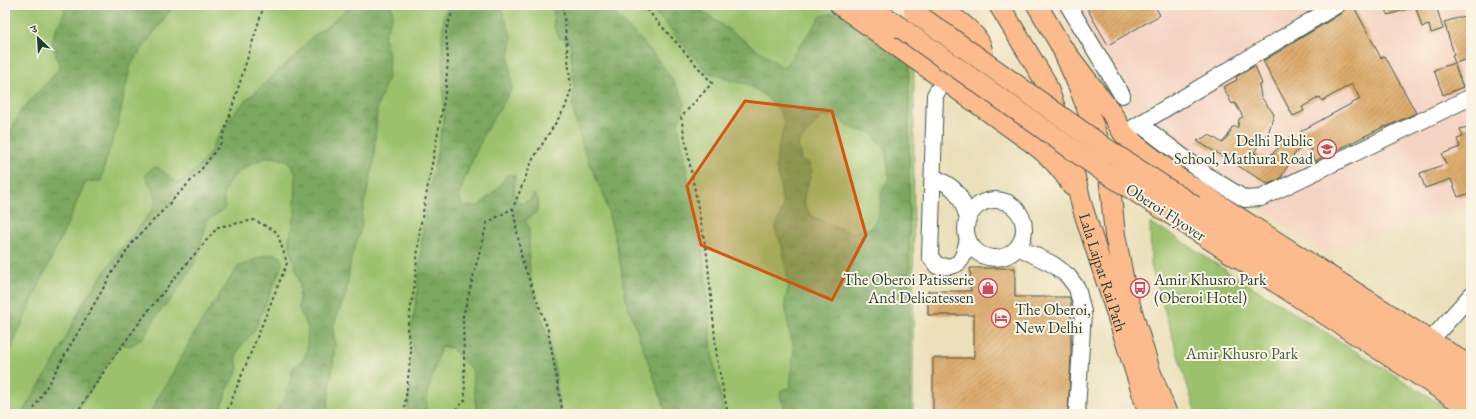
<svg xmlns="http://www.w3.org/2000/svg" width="1476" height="419" viewBox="0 0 1476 419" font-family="'EB Garamond','Noto Serif Devanagari',serif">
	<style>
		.built { fill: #f5d3c2 }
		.green { fill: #9bc16c; stroke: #5d7f50 }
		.forest { fill: url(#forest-crowns); stroke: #4e724a; fill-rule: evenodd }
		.building { fill: url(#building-hatch) }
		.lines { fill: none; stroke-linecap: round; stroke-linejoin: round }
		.minor-casing { stroke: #3e5548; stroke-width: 18 }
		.major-casing { stroke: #3e5548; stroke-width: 22 }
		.path { stroke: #3e5548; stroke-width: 2; stroke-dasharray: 3 3; stroke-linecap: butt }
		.minor { stroke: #fff; stroke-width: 16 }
		.major { stroke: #fbbb8d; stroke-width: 20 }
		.major-bridge-casing { stroke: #3e5548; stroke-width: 22; stroke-linecap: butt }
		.major-bridge { stroke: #fbbb8d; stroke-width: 20 }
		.marked { fill: #d45610; fill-opacity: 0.2; stroke: #d45610; stroke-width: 3; stroke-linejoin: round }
		.labels { text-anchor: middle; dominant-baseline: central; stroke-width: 4; stroke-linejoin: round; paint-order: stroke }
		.poi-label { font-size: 16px; fill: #1f3d34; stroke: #fcf5e5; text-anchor: end }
		.street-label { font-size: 16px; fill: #1f3d34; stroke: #fcf5e5 }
		.park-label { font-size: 16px; fill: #3e5e42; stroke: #fcf5e5 }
	</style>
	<defs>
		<pattern id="forest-crowns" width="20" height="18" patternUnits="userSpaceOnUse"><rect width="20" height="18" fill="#7ca760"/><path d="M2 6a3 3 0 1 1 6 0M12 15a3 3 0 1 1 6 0" fill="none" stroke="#658950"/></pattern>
		<pattern id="building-hatch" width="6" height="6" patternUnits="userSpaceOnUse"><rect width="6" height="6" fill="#ddab6c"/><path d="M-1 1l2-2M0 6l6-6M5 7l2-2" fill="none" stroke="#b38c5a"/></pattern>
	</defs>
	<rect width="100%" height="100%" fill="#fcf5e5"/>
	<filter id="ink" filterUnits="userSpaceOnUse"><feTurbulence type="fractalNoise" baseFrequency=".025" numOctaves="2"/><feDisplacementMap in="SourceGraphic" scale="8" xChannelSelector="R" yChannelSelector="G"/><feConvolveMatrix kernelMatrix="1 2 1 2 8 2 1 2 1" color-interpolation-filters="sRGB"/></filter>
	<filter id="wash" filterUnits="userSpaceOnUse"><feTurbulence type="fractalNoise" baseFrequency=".012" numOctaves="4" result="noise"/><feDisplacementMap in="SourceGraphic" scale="16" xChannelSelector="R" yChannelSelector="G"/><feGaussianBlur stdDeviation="0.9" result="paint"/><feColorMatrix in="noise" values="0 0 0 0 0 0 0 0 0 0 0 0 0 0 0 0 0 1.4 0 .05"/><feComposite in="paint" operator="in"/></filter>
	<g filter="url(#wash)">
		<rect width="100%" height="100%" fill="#ebdfba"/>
		<path class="built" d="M1055 5H1471V203L1322 253 1110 95Z"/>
		<path class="green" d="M5 5H833L914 60 913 414H5Z
			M1150 223 1171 234 1230 273 1457 414H1196L1151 266Z"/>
		<path class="forest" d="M62 5H120L127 11 132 5H174L131 64 118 124 105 164 101 181 86 182C78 197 73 212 66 227 45 272 24 317 5 364V145L20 112 60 68 52 43 55 30 65 12Z
			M352 5H391L393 15 384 36 389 55 388 77 377 108 374 162 362 214 361 229 351 258 346 294 333 327 335 346 327 414H278V408L286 396 293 367 305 358 307 348 308 328 299 309 300 283 291 253 289 240 295 214 296 173 289 161C284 160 278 158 273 157 258 157 230 175 225 189 223 196 224 202 225 208L207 221 196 261 174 295 159 313 142 339 130 346 120 344 75 414H21L54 362 84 301 114 258 150 213 157 200 145 175 152 168 157 167 178 183 186 179 199 166 210 153 218 135 241 105 298 53 313 36 331 23Z
			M449 5H500L512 38 509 57 512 88 506 99 485 132 466 175 459 196 463 206H479L496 190 507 175H515L514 195 520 204 531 199 534 194 538 199 537 212 525 221 529 228V261L532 289 546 330 555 371 560 414H477L472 370 452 348 441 346 427 394 426 414H407L412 373 413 349 411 332 417 294 424 219 444 118 442 37 444 15Z
			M553 5H604C633 29 669 68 685 102L678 125 703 253 712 354 724 414H667L626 300 618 251 604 196 583 148 576 122 572 105 574 91 570 41 560 38 554 27Z
			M649 5H693L784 68 821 16 833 13 847 19 909 62 910 414H788L780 397 781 390 790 388 794 347 789 331 785 302 789 286 782 246 775 229 783 208 780 183 776 167 778 149 785 124 780 111 765 96 747 84 729 80 707 72ZM835 114C846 127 854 130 871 132L886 151 889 177 881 193 879 212 872 228 851 233 811 216 804 204V195L812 171 808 162 801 161 798 144 821 117H828Z
			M276 254 281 257 282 265 254 331 239 348 236 358 238 368 235 377 229 385 219 414H149L201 322 238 267 265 255Z"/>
		<g id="blocks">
			<path class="building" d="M1085 5H1154L1160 15 1108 45Z
				M1348 5H1353L1381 58 1385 56 1416 113 1386 127 1385 126 1315 161 1310 152 1312 151 1301 131 1360 99 1352 84 1322 101 1320 97 1302 107 1304 111 1293 116 1263 61 1342 13Z
				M1385 5H1414L1415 7 1388 15Z
				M1415 5H1436L1443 29 1431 33 1429 25 1422 27Z
				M1468 15 1471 25V58L1455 63 1452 55 1454 54 1444 22Z
				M1454 63 1463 87 1443 95 1434 70Z
				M1255 66 1262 84 1259 85 1261 97 1274 114 1269 131 1261 140 1254 153 1267 159 1291 135 1301 149 1296 152 1280 179 1268 184 1197 141 1209 135 1215 138 1222 143 1228 136 1232 127H1238L1239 119 1243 117 1235 103 1232 104 1223 87 1237 80 1236 77Z
				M1471 126V193L1458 197 1451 179 1425 188 1420 173 1446 164 1442 154 1460 147 1457 139 1463 137 1460 129Z
				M970 268H1015V297H1069L1071 302V357L1068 412H1067V414H933V358H974V315H928V291H971Z"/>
		</g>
	</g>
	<g filter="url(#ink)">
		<use href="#blocks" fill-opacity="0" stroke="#3e5548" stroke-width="1"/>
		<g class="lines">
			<defs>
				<path id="minor" d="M1068 5 1122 95
					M945 79 935 95 930 256 937 266C962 269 963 259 968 239
					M1140 124 1209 177 1245 199 1261 198 1471 97
					M1133 128 1337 5
					M933 177C956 187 960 193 968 218
					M966 229a29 29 0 1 1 58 0a29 29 0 1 1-58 0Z
					M1018 247 1054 265 1068 276 1077 288 1083 312 1077 411 1079 414
					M1430 341 1471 295"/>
				<g id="major">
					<path d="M840 5 1034 144C1050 156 1062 168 1072 186"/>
					<path d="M868 5 901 28"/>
					<path d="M934 5C957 21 997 39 977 73"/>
					<path id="s1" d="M999 5 1045 81 1063 129 1082 206 1149 414"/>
					<path d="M1037 5 1061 46 1079 87 1108 165 1115 235 1126 292 1150 371 1167 414"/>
					<path d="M1061 46 1111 112 1123 133 1138 147 1177 177 1230 212 1471 367"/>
					<path d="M1194 206 1471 386"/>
					<path d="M1183 222 1471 409"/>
				</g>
			</defs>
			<use href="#minor" class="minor-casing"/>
			<use href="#major" class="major-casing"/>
			<path class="path" d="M643 5 712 83 681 117 707 255 717 359 728 414
				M31 414 112 273 133 242 201 170 221 143 264 5
				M76 414 113 358 148 311 181 270 218 227 254 220 277 232 287 263 226 414
				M404 414 411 352 407 330 414 289 420 228 445 95 448 60 446 31 452 13 457 5
				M451 414 465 400 463 316 487 223 513 208
				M563 414 548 330 522 260 513 208 533 159 565 108 571 90 563 5"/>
			<use href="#minor" class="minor"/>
			<use href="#major" class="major"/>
			<defs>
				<path id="major-bridge" d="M914 12 1108 150 1194 206
					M901 28 1100 169 1183 222"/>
			</defs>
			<use href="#major-bridge" class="major-bridge-casing"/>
			<use href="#major-bridge" class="major-bridge"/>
		</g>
	</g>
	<path class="marked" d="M745 101 832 111 866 235 832 300 701 245 687 186Z"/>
	<defs>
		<symbol id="school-ring" viewBox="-11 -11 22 22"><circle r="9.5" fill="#fcf5e5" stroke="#d1495b" stroke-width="1.5"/><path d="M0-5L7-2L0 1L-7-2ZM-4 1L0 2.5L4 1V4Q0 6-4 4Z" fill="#d1495b"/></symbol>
		<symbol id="shop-ring" viewBox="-11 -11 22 22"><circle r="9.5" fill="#fcf5e5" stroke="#d1495b" stroke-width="1.5"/><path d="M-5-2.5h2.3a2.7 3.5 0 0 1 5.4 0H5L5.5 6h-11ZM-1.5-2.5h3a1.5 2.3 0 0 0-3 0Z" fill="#d1495b"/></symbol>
		<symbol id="bus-ring" viewBox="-11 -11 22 22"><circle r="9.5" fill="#fcf5e5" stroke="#d1495b" stroke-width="1.5"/><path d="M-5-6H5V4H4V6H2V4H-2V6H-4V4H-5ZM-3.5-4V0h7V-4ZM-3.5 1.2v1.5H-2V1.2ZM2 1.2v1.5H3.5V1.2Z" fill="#d1495b"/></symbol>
		<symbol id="hotel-ring" viewBox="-11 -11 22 22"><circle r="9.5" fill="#fcf5e5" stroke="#d1495b" stroke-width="1.5"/><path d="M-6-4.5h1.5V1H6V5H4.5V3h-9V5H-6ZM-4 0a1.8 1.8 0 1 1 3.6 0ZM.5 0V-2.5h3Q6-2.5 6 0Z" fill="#d1495b"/></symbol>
	</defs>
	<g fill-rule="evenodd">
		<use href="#school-ring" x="1316" y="138" width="22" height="22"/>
		<use href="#shop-ring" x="977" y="277" width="22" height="22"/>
		<use href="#bus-ring" x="1129" y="277" width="22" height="22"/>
		<use href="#hotel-ring" x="990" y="307" width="22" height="22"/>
	</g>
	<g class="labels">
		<g class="poi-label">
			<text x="1313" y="140">Delhi Public<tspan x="1313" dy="18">School, Mathura Road</tspan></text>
			<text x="974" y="279">The Oberoi Patisserie<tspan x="974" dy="18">And Delicatessen</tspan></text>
			<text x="1154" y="279" text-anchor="start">Amir Khusro Park<tspan x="1154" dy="18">(Oberoi Hotel)</tspan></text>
			<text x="1015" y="309" text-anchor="start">The Oberoi,<tspan x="1015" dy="18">New Delhi</tspan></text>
		</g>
		<g class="street-label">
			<text transform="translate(1166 212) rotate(33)">Oberoi Flyover</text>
			<text stroke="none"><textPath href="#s1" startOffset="289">Lala Lajpat Rai Path</textPath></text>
		</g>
		<g class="park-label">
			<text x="1242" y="353">Amir Khusro Park</text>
		</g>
	</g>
	<rect width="1476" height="419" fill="none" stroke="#fcf5e5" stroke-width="20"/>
	<g transform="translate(38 38) rotate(335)" stroke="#fcf5e5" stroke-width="3" paint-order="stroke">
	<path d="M0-3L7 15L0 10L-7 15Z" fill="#1f3d34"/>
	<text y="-6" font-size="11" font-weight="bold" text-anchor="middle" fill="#1f3d34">उ</text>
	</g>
</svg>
